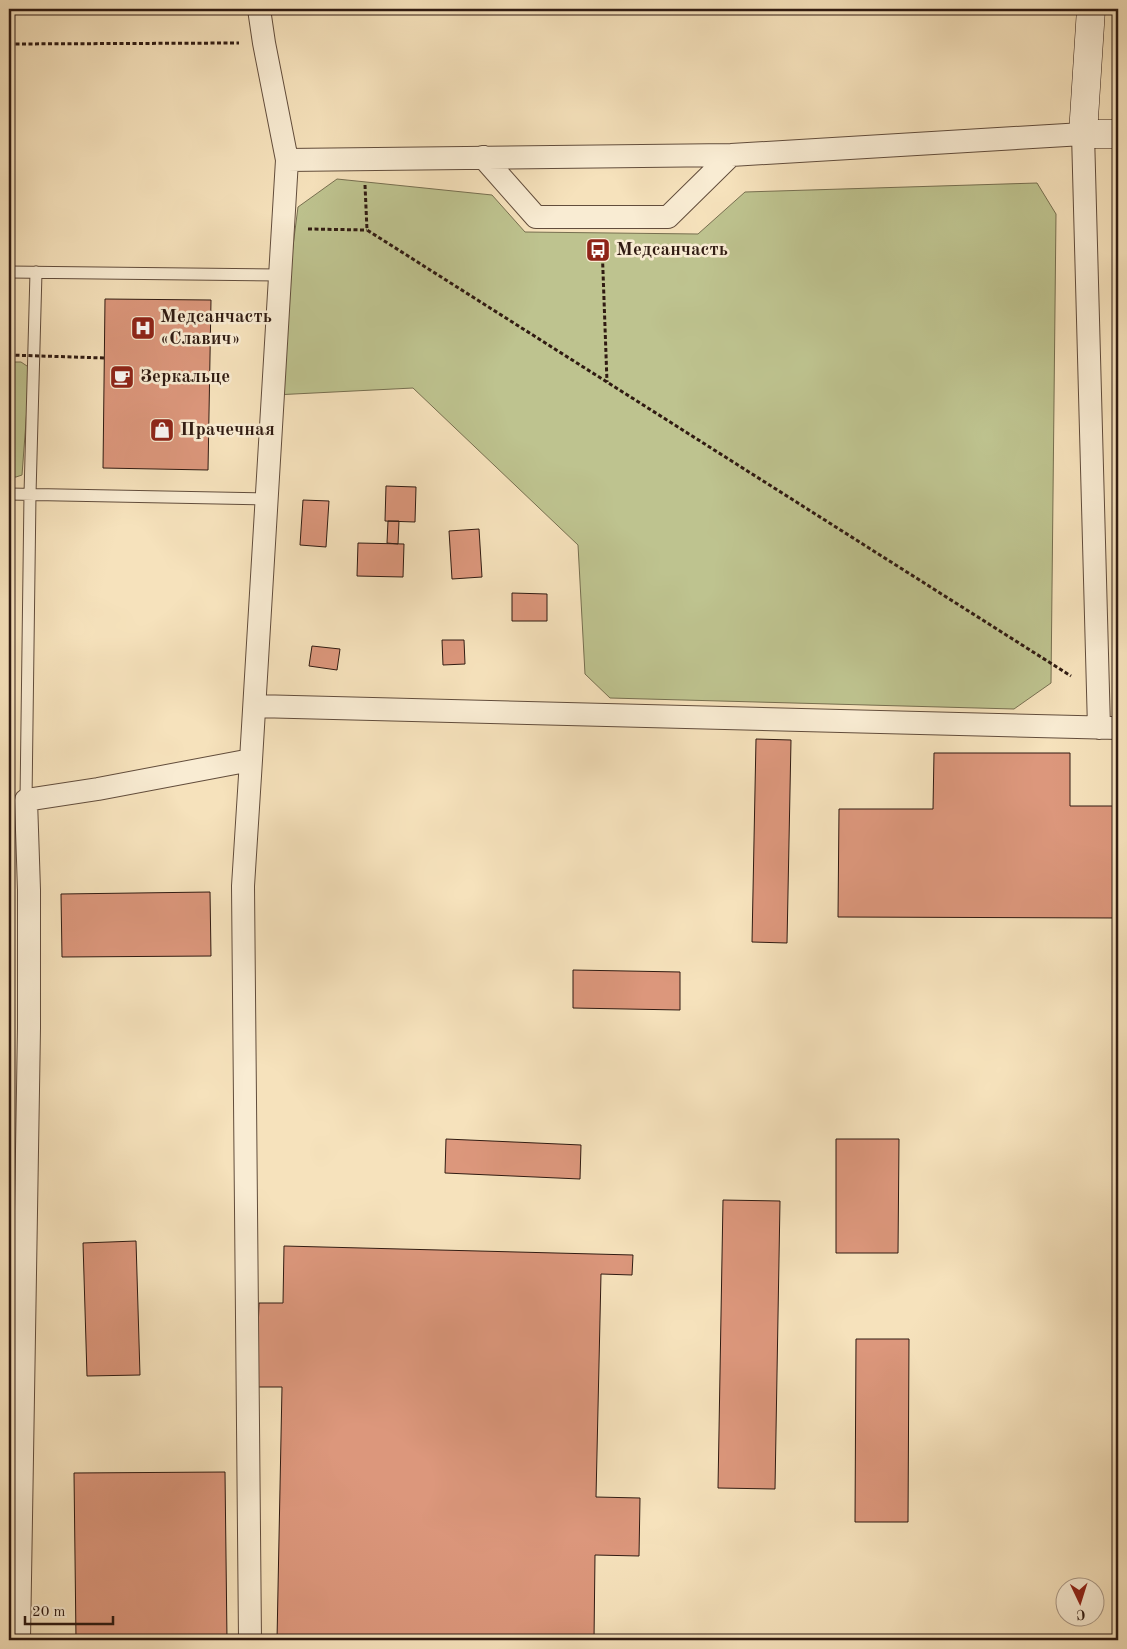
<svg xmlns="http://www.w3.org/2000/svg" width="1127" height="1649" viewBox="0 0 1127 1649" font-family="'Old Standard TT',serif">
	<style>
		.green { fill: #bec38f; stroke: #776f50 }
		.building { fill: #dc977c; stroke: #301b12 }
		.lines { fill: none; stroke-linecap: round; stroke-linejoin: round }
		.service-casing { stroke: #624d3c; stroke-width: 13 }
		.minor-casing { stroke: #624d3c; stroke-width: 24 }
		.secondary-casing { stroke: #301b12; stroke-width: 29 }
		.path { stroke: #301b12; stroke-width: 3; stroke-dasharray: 4 2.5; stroke-linecap: butt }
		.service { stroke: #f9ecd3; stroke-width: 11 }
		.minor { stroke: #f9ecd3; stroke-width: 22 }
		.secondary { stroke: #f9ecd3; stroke-width: 28 }
		.path-bridge { stroke: #301b12; stroke-width: 3; stroke-dasharray: 4 2.5; stroke-linecap: butt }
		.labels { text-anchor: middle; dominant-baseline: central; stroke-width: 5; stroke-linejoin: round; paint-order: stroke }
		.poi-label { font-size: 19px; font-weight: bold; fill: #301b12; stroke: #f9ecd3; text-anchor: start }
	</style>
	<rect width="100%" height="100%" fill="#f6e2bc"/>
	<filter id="stains"><feTurbulence type="fractalNoise" baseFrequency=".004" numOctaves="4"/><feColorMatrix values="0 0 0 0 .2 0 0 0 0 .09 0 0 0 0 .02 0 0 0 .5 -.17"/></filter>
	<radialGradient id="worn" r=".72"><stop offset=".6" stop-color="#630" stop-opacity="0"/><stop offset="1" stop-color="#630" stop-opacity=".3"/></radialGradient>
	<path class="green" d="M337 179 492 195 525 232 698 234 745 192 1037 183 1056 214 1051 683 1014 709 610 698 585 674 578 545 413 388 274 395 298 207Z
		M9 362H21L30 368 22 475 16 477H9Z"/>
	<path class="building" d="M105 299 211 300 208 470 103 468Z
		M386 486 416 487 415 522 385 521Z
		M303 500 329 501 326 547 300 545Z
		M388 521H399L398 544 387 543Z
		M479 529 482 577 452 579 449 531Z
		M358 543 404 544 403 577 357 576Z
		M512 593 547 594V621H512Z
		M442 640H464L465 664 443 665Z
		M312 646 340 649 337 670 309 666Z
		M756 739 791 740 787 943 752 942Z
		M934 753H1070V806H1118V918L838 917 839 809H933Z
		M210 892 211 956 62 957 61 894Z
		M573 970 680 972V1010L573 1008Z
		M446 1139 581 1145 580 1179 445 1173Z
		M836 1139H899L898 1253H836Z
		M723 1200 780 1201 775 1489 718 1488Z
		M136 1241 140 1375 87 1376 83 1243Z
		M284 1246 633 1255 632 1275 601 1274 596 1497 640 1498 639 1556 595 1555 594 1640H277L282 1387H256L259 1303H283Z
		M856 1339H909L908 1522H855Z
		M225 1472 227 1640H76L74 1473Z"/>
	<g class="lines">
		<defs>
			<path id="service" d="M9 272 280 275
				M9 494 267 499
				M26 800 30 494 36 272"/>
			<path id="minor" d="M483 157 536 217H668L731 155
				M287 160 731 155 1083 134 1099 728
				M255 706 1118 728
				M19 1640 29 1028V890L26 800 98 789 251 760 287 160 264 43 259 9
				M250 1640 243 886 251 760"/>
			<path id="secondary" d="M1091 9 1083 134H1118"/>
		</defs>
		<use href="#service" class="service-casing"/>
		<use href="#minor" class="minor-casing"/>
		<use href="#secondary" class="secondary-casing"/>
		<path class="path" d="M9 44 239 43
			M365 185 367 230 1071 676
			M308 229 367 230
			M602 244 607 382"/>
		<use href="#service" class="service"/>
		<use href="#minor" class="minor"/>
		<use href="#secondary" class="secondary"/>
		<path class="path-bridge" d="M9 355 105 358"/>
	</g>
	<defs>
		<symbol id="bus-square" viewBox="-11 -11 22 22"><rect x="-9" y="-9" width="18" height="18" rx="4" fill="#8f2418" stroke="#f9ecd3"/><path d="M-5-6H5V4H4V6H2V4H-2V6H-4V4H-5ZM-3.5-4V0h7V-4ZM-3.5 1.2v1.5H-2V1.2ZM2 1.2v1.5H3.5V1.2Z" fill="#fff"/></symbol>
		<symbol id="hospital-square" viewBox="-11 -11 22 22"><rect x="-9" y="-9" width="18" height="18" rx="4" fill="#8f2418" stroke="#f9ecd3"/><path d="M-5-5h3v3.5h4V-5h3V5h-3V1.5h-4V5h-3Z" fill="#fff"/></symbol>
		<symbol id="cafe-square" viewBox="-11 -11 22 22"><rect x="-9" y="-9" width="18" height="18" rx="4" fill="#8f2418" stroke="#f9ecd3"/><path d="M-5.5-4.5H6V0H3Q3 3.5 0 3.5H-2.5Q-5.5 3.5-5.5 0ZM3-3.2v2h1.7v-2ZM-6 4.5H4V6H-6Z" fill="#fff"/></symbol>
		<symbol id="shop-square" viewBox="-11 -11 22 22"><rect x="-9" y="-9" width="18" height="18" rx="4" fill="#8f2418" stroke="#f9ecd3"/><path d="M-5-2.5h2.3a2.7 3.5 0 0 1 5.4 0H5L5.5 6h-11ZM-1.5-2.5h3a1.5 2.3 0 0 0-3 0Z" fill="#fff"/></symbol>
	</defs>
	<g fill-rule="evenodd">
		<use href="#bus-square" x="584" y="236" width="28" height="28"/>
		<use href="#hospital-square" x="129" y="314" width="28" height="28"/>
		<use href="#cafe-square" x="108" y="363" width="28" height="28"/>
		<use href="#shop-square" x="148" y="416" width="28" height="28"/>
	</g>
	<g class="labels">
		<g class="poi-label">
			<text x="616" y="250">Медсанчасть</text>
			<text x="160" y="317">Медсанчасть<tspan x="160" dy="22">«Славич»</tspan></text>
			<text x="140" y="377">Зеркальце</text>
			<text x="180" y="430">Прачечная</text>
		</g>
	</g>
	<rect width="1127" height="1649" fill="none" stroke="#f6e2bc" stroke-width="30"/>
	<rect x="10" y="10" width="1107" height="1629" fill="none" stroke="#301b12" stroke-width="2.5"/>
	<rect x="15" y="15" width="1097" height="1619" fill="none" stroke="#301b12"/>
	<g transform="translate(1080 1602) rotate(176)"><circle r="24" fill="#f9ecd3" stroke="#a99886"/>
	<path d="M0-4L9 19L0 12L-9 19Z" fill="#8f2418"/>
	<text y="-8" font-size="14" font-weight="bold" text-anchor="middle" fill="#301b12">С</text>
	</g>
	<path d="M25 1616v8h88v-8" fill="none" stroke="#301b12" stroke-width="2.5"/>
	<text x="32" y="1616" font-size="15" fill="#301b12" stroke="#f9ecd3" stroke-width="4" paint-order="stroke">20 m</text>
	<rect width="100%" height="100%" filter="url(#stains)"/>
	<rect width="100%" height="100%" fill="url(#worn)"/>
</svg>
